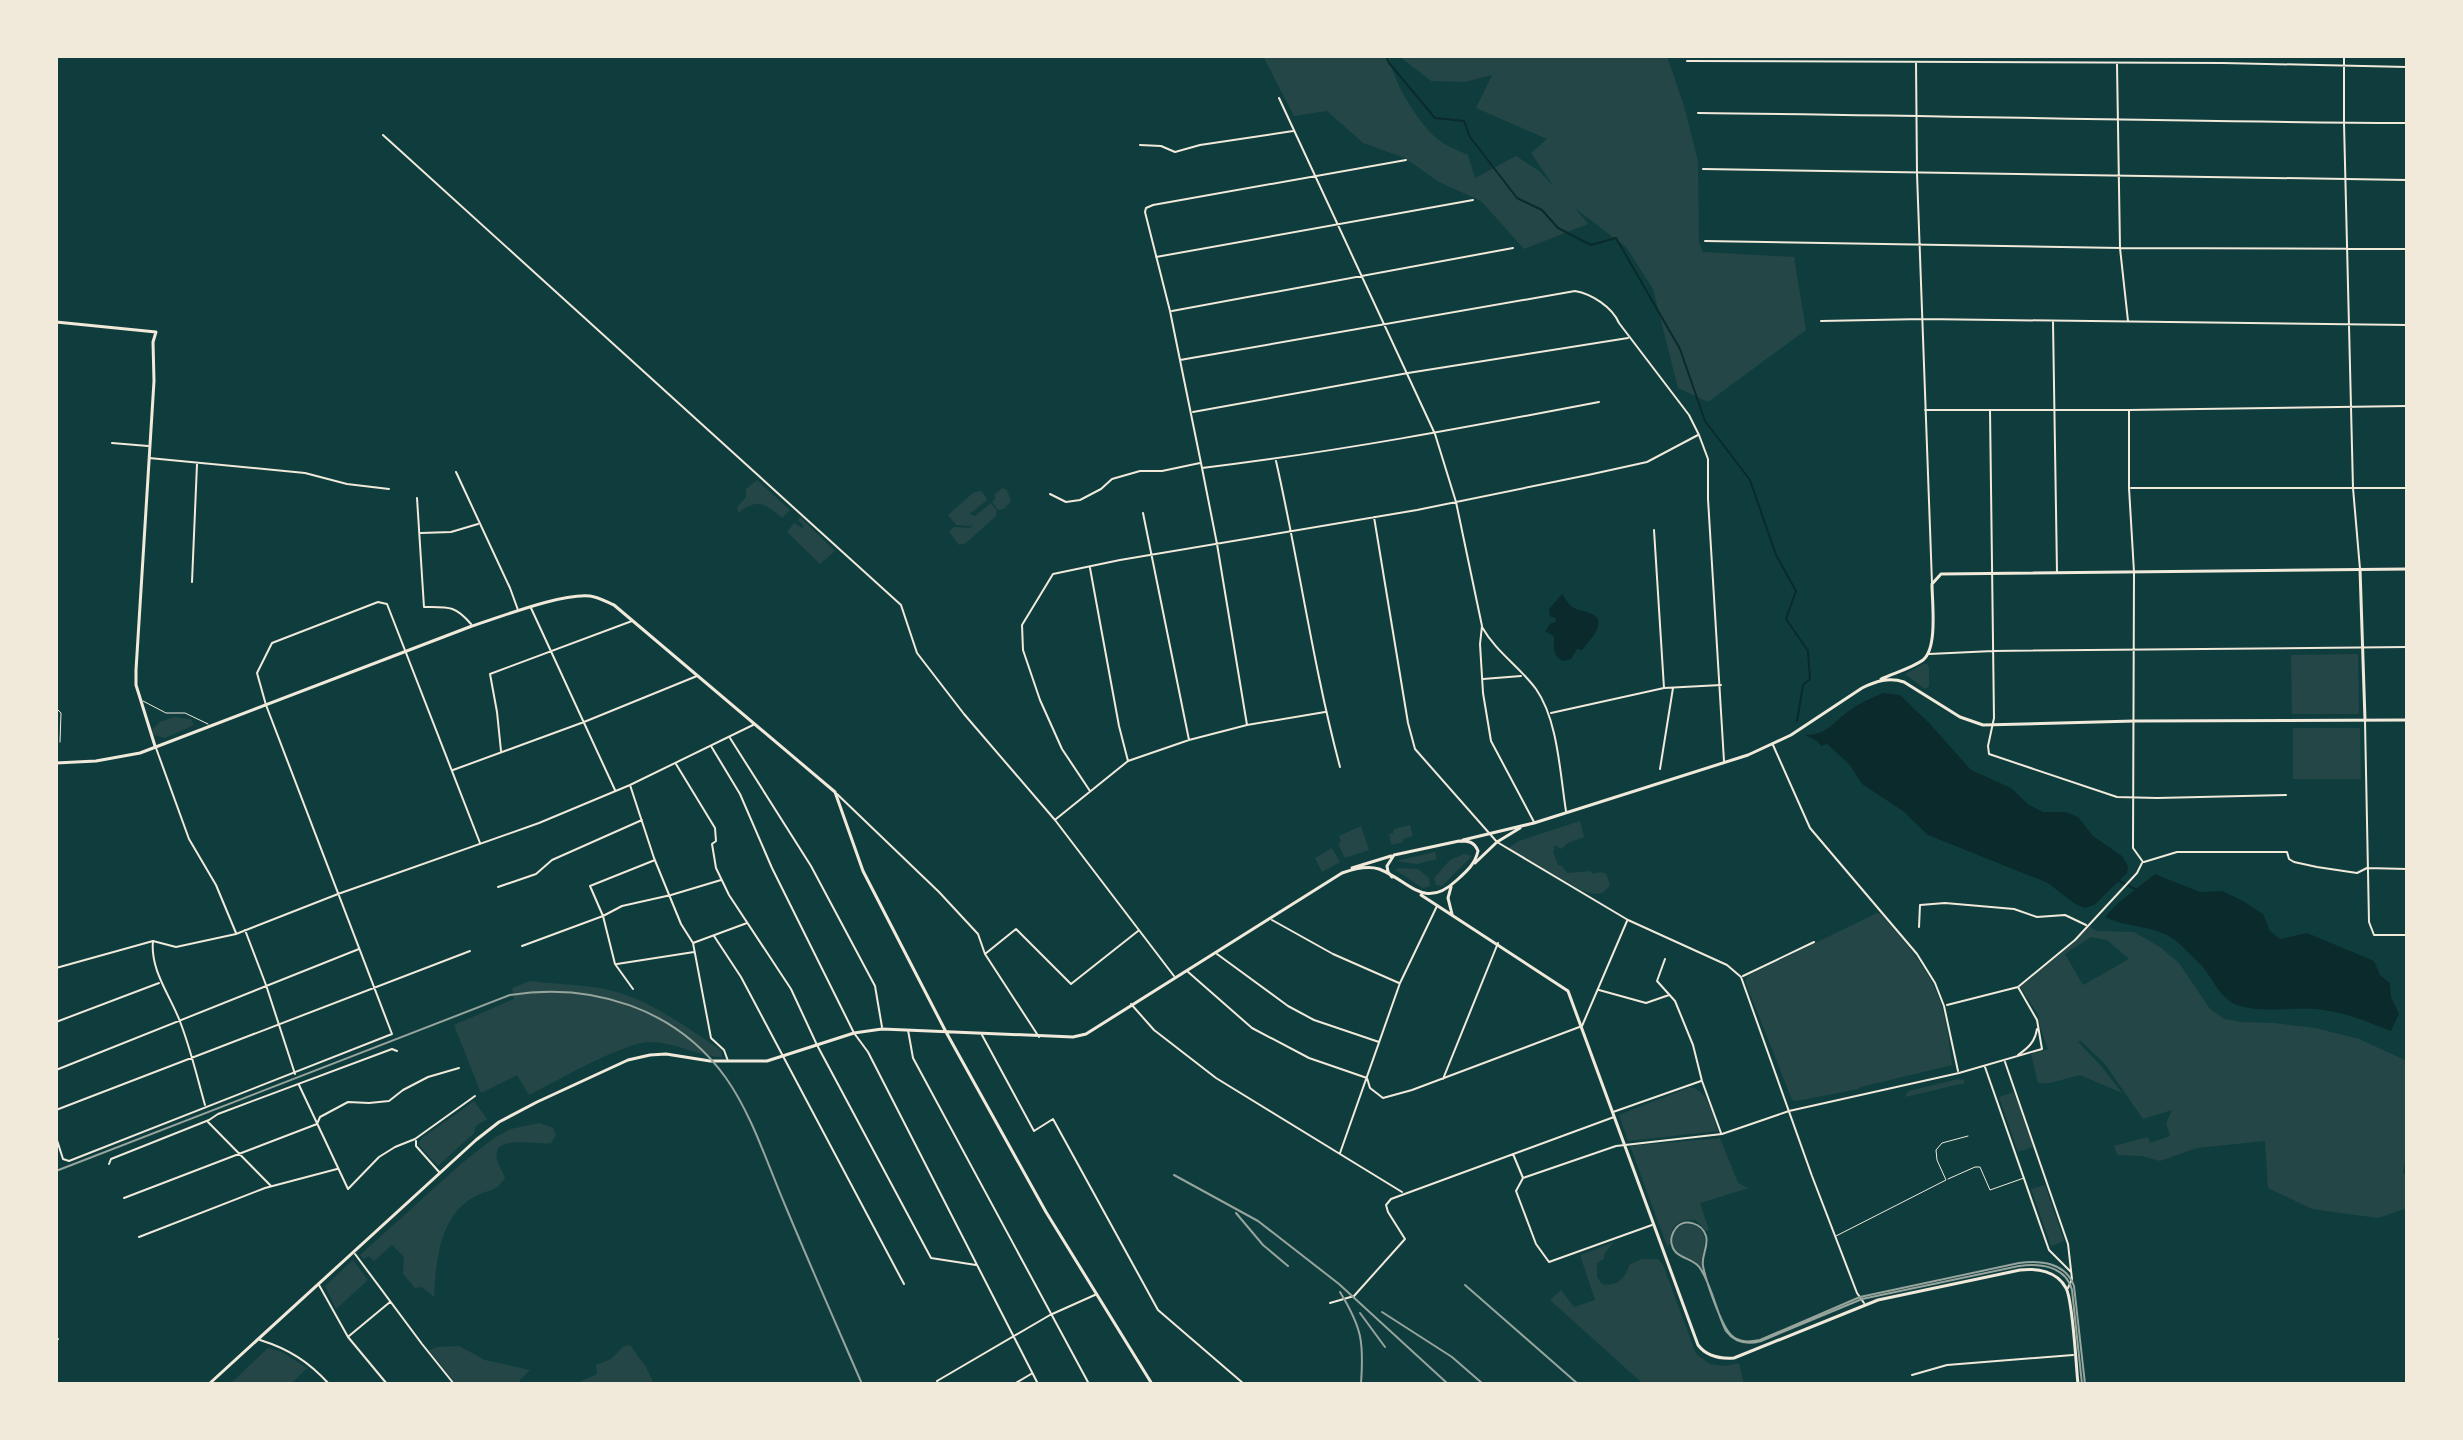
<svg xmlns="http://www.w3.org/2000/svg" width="2463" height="1440" viewBox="0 0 2463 1440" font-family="'PT Sans',sans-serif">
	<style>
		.green { fill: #244646; fill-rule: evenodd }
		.water { fill: #0a2a2b }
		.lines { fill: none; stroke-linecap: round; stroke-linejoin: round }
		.stream { stroke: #0a2a2b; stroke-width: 2 }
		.service { stroke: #f1e9da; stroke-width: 1 }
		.minor { stroke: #f1e9da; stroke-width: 2 }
		.tertiary { stroke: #f1e9da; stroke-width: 3 }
		.secondary { stroke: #f1e9da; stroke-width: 3 }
		.tram { stroke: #97a49c; stroke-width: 2 }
		.rail { stroke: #97a49c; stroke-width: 2 }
	</style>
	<rect width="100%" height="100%" fill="#0f3d3e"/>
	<path class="green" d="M1263 56H1389C1393 82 1416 119 1435 137 1444 145 1457 150 1468 155L1475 178 1516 156 1539 171 1554 187 1531 153 1547 139 1476 108 1492 75 1465 82 1431 81 1399 56H1667L1684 106 1698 161 1699 243 1703 252 1794 257 1806 330 1708 402 1678 388 1653 289 1626 247 1575 208 1588 224 1524 249 1481 201 1439 182 1405 158 1363 143 1327 111 1294 116Z
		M757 480 790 510 782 518C764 503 758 498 738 513L737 507 746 497V489Z
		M1002 488 1007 490 1011 501 1004 509 998 510 992 502 996 497 994 495Z
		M981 491 987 498 986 501 972 512 969 513 975 516 991 503 997 511 996 516 966 543 959 545 949 532 954 527 971 528 973 521 971 526 956 525 948 515 974 492Z
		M800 517 835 551 820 564 787 532 794 523 802 528 804 526 798 520Z
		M2358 654 2359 714H2292L2291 655Z
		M1923 664H1927L1929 667V686L1925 689 1905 674Z
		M174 717 191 719 194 725 165 738 154 735 152 730 160 722Z
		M2293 728H2360L2361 779H2293Z
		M1580 821 1584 837 1568 843 1561 849 1555 845 1553 852 1558 865 1562 866 1567 873 1590 871 1593 874 1600 872 1606 874 1610 884C1604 897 1593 895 1581 890L1508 848 1519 841Z
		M1410 825 1413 836 1403 839V842L1391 845 1389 834 1393 833 1394 829Z
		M1361 826 1369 850 1345 858 1338 844 1341 842 1339 836Z
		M1332 848 1340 862 1322 872 1315 858Z
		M1435 852 1437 859 1417 864 1396 861Z
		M1464 854 1472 856 1442 886 1436 885 1434 878 1450 860Z
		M1398 868 1418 869 1429 878 1430 886 1423 888 1395 870Z
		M1877 913 1881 914C1906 944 1936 976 1944 1015 1948 1031 1950 1049 1952 1065L1861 1087 1858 1089 1797 1101 1792 1100 1745 981 1749 975Z
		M2089 927 2097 931 2134 932 2160 947 2179 963 2210 1009 2224 1019 2241 1022 2274 1023 2315 1028 2359 1039 2407 1061V1155L2403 1172 2407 1176V1208L2378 1218 2312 1209 2268 1188 2265 1141 2197 1148 2160 1161 2142 1156 2117 1155 2114 1146 2148 1137 2150 1143 2170 1136 2166 1123 2172 1110 2143 1119 2105 1064 2081 1041 2078 1042 2102 1067 2122 1093 2080 1075 2050 1083H2038L2031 1054 2048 1049 2040 1027 2038 1014 2020 987 2076 941ZM2091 937 2107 940 2129 959 2083 985 2065 954Z
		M530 981C560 985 594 984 623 994 659 1006 690 1030 721 1050L722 1057C697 1056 675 1042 649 1042 622 1043 555 1082 529 1095L517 1075 481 1093 454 1025 514 999 512 988Z
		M1959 1079 1963 1080 1965 1083 1905 1097 1908 1091Z
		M1690 1087C1709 1090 1712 1116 1718 1131L1628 1141 1619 1115Z
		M2014 1092 2033 1147 2018 1152 1999 1097Z
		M474 1101 487 1119 476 1126 474 1133 438 1166 418 1144 422 1138Z
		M539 1123 553 1128 556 1135 551 1143C538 1146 491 1133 497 1159 498 1165 503 1172 505 1178 494 1194 490 1188 474 1197 439 1216 436 1262 434 1297L422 1287 415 1288 403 1274 404 1257 392 1245 374 1261 369 1256 364 1259 360 1255 462 1163 494 1138 511 1129Z
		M1720 1138 1738 1183 1749 1188 1700 1203 1709 1230 1706 1231 1696 1220C1678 1218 1669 1227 1670 1245L1667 1246 1630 1146Z
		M2045 1185 2064 1241 2051 1246 2031 1189Z
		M1690 1224C1714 1230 1701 1251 1702 1270 1693 1258 1667 1254 1673 1235 1676 1227 1682 1225 1690 1224Z
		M1614 1242 1605 1253 1604 1259 1597 1263V1277L1602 1284C1616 1287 1626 1279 1629 1265L1642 1259H1658L1663 1265 1696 1354 1710 1364 1725 1366 1739 1363 1744 1384H1641L1640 1381 1550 1300 1561 1290 1574 1307 1595 1300 1580 1255Z
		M353 1260 368 1280 336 1309 325 1286Z
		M630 1345 646 1367 654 1384H575L597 1374 596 1365 611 1359 624 1346Z
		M459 1346 485 1360 530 1370 520 1380V1384H456L429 1350 438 1347Z
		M268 1348 282 1352 307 1368 291 1384H230Z"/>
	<path class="water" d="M1562 594C1566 598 1567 604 1574 608 1579 611 1587 611 1592 614 1609 622 1588 642 1582 650L1577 649 1571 659 1564 661C1552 657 1554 647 1554 636L1545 631 1551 623 1556 622 1555 618 1550 616 1549 609Z
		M1883 693 1900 695 1929 723 1971 770 2011 788 2029 805 2043 812H2066L2078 817 2093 836 2122 856 2128 866 2127 873 2094 905 2085 908 2075 904 2048 883 1928 835 1903 811 1862 784 1849 764 1827 744 1821 746 1817 741 1805 735C1828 735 1833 722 1849 711 1859 703 1872 698 1883 693Z
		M2155 874 2200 892 2222 891 2243 901 2263 914 2270 931 2280 939 2307 933 2374 961 2380 975 2390 983 2391 997 2399 1014 2391 1031C2365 1021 2342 1011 2314 1009 2289 1007 2264 1013 2240 1006 2221 1001 2214 980 2202 966 2194 958 2184 948 2175 940 2155 925 2127 928 2105 917L2118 903Z"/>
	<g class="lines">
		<path class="stream" d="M1386 56 1389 63 1435 118 1464 121 1470 137 1517 198 1542 210 1558 228 1591 245 1616 238 1680 349 1705 421 1750 480 1776 555 1796 591 1786 619 1808 651 1810 679 1803 685 1797 721
			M2119 881 2135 889"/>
		<path class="service" d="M143 701 166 713H185L208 724
			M56 708 61 713 60 742
			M1948 1179 1975 1167H1980L1990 1190 2024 1178
			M1836 1236 1946 1180 1937 1160 1936 1150 1942 1143 1968 1136"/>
		<path class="minor" d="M2344 56V123L2353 488 2360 569
			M1687 61 2223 63 2407 67
			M1916 62 1917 174 1932 583
			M2117 64 2120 248 2128 321
			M1279 98 1435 434 1456 502 1482 626 1480 644 1483 693 1491 741 1534 822
			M1698 113C1935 115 2171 122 2407 123
			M383 135 901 605 917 653 964 714 1055 820 1174 976
			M1140 145 1161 146 1175 152 1200 145 1293 131
			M1703 169 2407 180
			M1705 241 2120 248 2407 249
			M1156 257 1473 200
			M1172 311 1513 248
			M1821 321 1923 319 2407 325
			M2053 322 2057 572
			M1180 360 1575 291C1592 294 1612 307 1619 323L1689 415 1699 435 1708 459V499L1724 761
			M1925 410H2129L2407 406
			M1990 410 1994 718 1988 746 1989 754 2117 797 2157 798 2286 795
			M2129 411V488L2134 572 2133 848 2143 862
			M1193 412 1408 373 1628 338
			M112 443 148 446
			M149 458 305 473 347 484 389 489
			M1276 461C1299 562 1313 666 1340 767
			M1202 468C1336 452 1468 427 1599 402
			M456 472 510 588 518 610
			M2131 488H2407
			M1050 494 1066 502 1080 500 1101 489 1112 479 1140 471H1162L1200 463
			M417 498 424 607C448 607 455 605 471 624
			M1143 513 1189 740
			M1374 517 1408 723 1415 749 1497 842 1628 920 1727 965 1741 977 1812 1176 1857 1293 1864 1303
			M1654 530 1664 688
			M421 533 451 532 478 524
			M1090 568 1119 726 1128 761
			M192 582 197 464
			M531 608 615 790
			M1482 627C1496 652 1520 667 1536 689 1558 720 1560 774 1566 811
			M1929 654 1993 651 2407 647
			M1483 679 1521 676
			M1551 713 1664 688 1721 685
			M2365 721 2369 922 2374 935H2407
			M1247 725 1217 544 1202 468 1170 311 1145 212 1146 208 1153 205 1406 160
			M730 738 811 866 875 986 882 1027
			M1773 745 1810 828 1917 954 1935 983 1944 1006 1958 1071
			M711 746 740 794 772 868 854 1033 868 1052 1038 1384
			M156 748 189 839 216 885 236 933
			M501 751 497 712 490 674 632 621
			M676 764 715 828 716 841 712 844 716 868 729 895 791 989 817 1045 931 1258 976 1265
			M1660 769 1673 688
			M453 770 584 722 697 676
			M630 785 654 858 681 924 693 943 711 1038 724 1050 728 1061
			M1090 791 1062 749 1040 700 1023 650 1022 625 1053 574 1120 560 1417 510 1588 475 1647 462 1698 435
			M837 794 939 892 978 934 985 954 1039 1037
			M1056 819 1128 761 1189 740 1247 725 1325 712
			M2144 862 2177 852H2287L2289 859 2294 862 2317 867 2357 873 2367 868 2407 869
			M498 887 536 874 552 860 642 820
			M1272 920 1333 954 1399 983
			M1919 927 1920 905 1945 903 2014 909 2037 917 2065 915 2086 925
			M56 929H57
			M245 930 266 985 295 1074
			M714 936 741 977 904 1284
			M153 941C150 969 169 994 179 1019 190 1046 197 1077 205 1105
			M693 943 747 923
			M522 946 603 916 622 906 671 895 721 880
			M985 954 1016 929 1071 984 1138 931
			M1217 954 1288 1006 1314 1020 1379 1042
			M1665 959 1657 981 1675 1001 1693 1045 1702 1081 1721 1133
			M617 964 694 952
			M56 968 153 941 176 947 236 934 338 894 539 823 630 785 755 724
			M1187 971 1252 1028 1309 1058 1367 1078 1370 1088 1383 1098 1412 1090 1582 1026 1627 921
			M1743 976 1814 942
			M633 989 615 964 603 916 590 886 655 860
			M1599 990 1646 1003 1669 995
			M1131 1004 1154 1030 1216 1078 1402 1192
			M1947 1005 2018 987 2075 940 2137 873 2142 863
			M56 1022 159 983
			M908 1030 913 1058 1089 1384
			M982 1035 1034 1131 1053 1119 1158 1310 1244 1384
			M2018 1055C2028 1048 2035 1042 2037 1029
			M2005 1062 2068 1244 2072 1279 2068 1288
			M1985 1067 2049 1250 2071 1272
			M56 1070 359 949
			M1443 1079 1498 943
			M299 1085 348 1189 379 1157 395 1147 415 1139 475 1096
			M56 1110 470 951
			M1613 1112 1701 1081
			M208 1122 271 1186
			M56 1137 63 1159 69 1161 392 1034 266 705 257 673 272 643 378 602 387 604 480 843
			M416 1141V1146L440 1173
			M1340 1153 1400 983 1437 906
			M1513 1154 1523 1178 1516 1191 1536 1244 1549 1262 1652 1225
			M109 1164 111 1159 209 1120 218 1114 392 1049 397 1051
			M1523 1178 1616 1146 1722 1134 1789 1111 1959 1073 2042 1049 2037 1020 2018 987
			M124 1198 317 1124 320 1117 348 1102 369 1103 389 1101 403 1090 428 1077 459 1068
			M139 1237 265 1188 337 1169
			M355 1254 422 1344 454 1384
			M319 1285 348 1337 387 1384
			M1330 1303 1354 1296 1405 1239 1388 1212 1386 1205 1391 1199 1614 1117
			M349 1336 390 1302
			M56 1340 58 1339
			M260 1340C289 1349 309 1362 329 1384
			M1912 1375 1947 1365 2073 1355
			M938 1384 937 1381 1050 1315 1097 1294
			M1014 1384 1031 1374"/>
		<path class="tertiary" d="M56 322 156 332 153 342 154 381 136 670V685L155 746
			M2360 569 2365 720"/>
		<path class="secondary" d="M1881 679C1894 673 1912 668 1923 660 1938 648 1932 602 1932 584L1941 574 2407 569
			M56 763 96 761 140 753 472 626C501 617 561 593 590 596 598 597 607 602 614 605L835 792 863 871 946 1032 1046 1212 1152 1384
			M1463 840 1534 823 1748 755 1791 735 1862 688C1876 681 1889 677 1904 682L1960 717 1983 725 2134 721 2407 720
			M1475 863 1497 842 1520 828
			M1352 868 1391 856
			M1451 887 1448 898 1452 914
			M1421 895 1568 991 1698 1345C1707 1357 1720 1359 1734 1358L1878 1300 2020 1270C2037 1268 2057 1271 2066 1288 2073 1300 2076 1366 2078 1384
			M209 1384 476 1140 499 1122 537 1102 628 1060 650 1055 666 1054 710 1061H767L854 1033 882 1029 1073 1037 1086 1034 1342 873C1353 869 1367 865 1379 869 1410 881 1424 911 1457 880 1467 871 1475 864 1478 851 1474 841 1468 841 1459 841L1394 855 1387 866 1388 872 1392 877"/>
		<path class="tram" d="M2082 1384 2072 1290C2066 1266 2040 1263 2019 1266L1862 1299 1761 1341C1747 1345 1735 1343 1726 1331 1716 1311 1712 1286 1700 1268 1693 1257 1675 1259 1672 1245 1670 1240 1672 1233 1676 1228 1685 1218 1702 1223 1706 1236 1709 1246 1701 1256 1703 1266 1706 1281 1721 1325 1731 1335 1739 1343 1750 1342 1760 1340L1860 1297 2019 1263C2041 1260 2066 1263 2074 1286L2085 1384"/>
		<path class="rail" d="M56 1171 510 995C592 982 676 1008 726 1078 752 1115 767 1163 785 1205 810 1265 836 1324 862 1384
			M1174 1175 1258 1221 1339 1284 1448 1384
			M1236 1213 1263 1245 1288 1266
			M1465 1285 1578 1384
			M1340 1292C1362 1328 1364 1342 1361 1384
			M1382 1312 1452 1357 1483 1384
			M1360 1313 1385 1347"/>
	</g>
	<rect width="2463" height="1440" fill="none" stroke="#f1e9da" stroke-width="116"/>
</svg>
